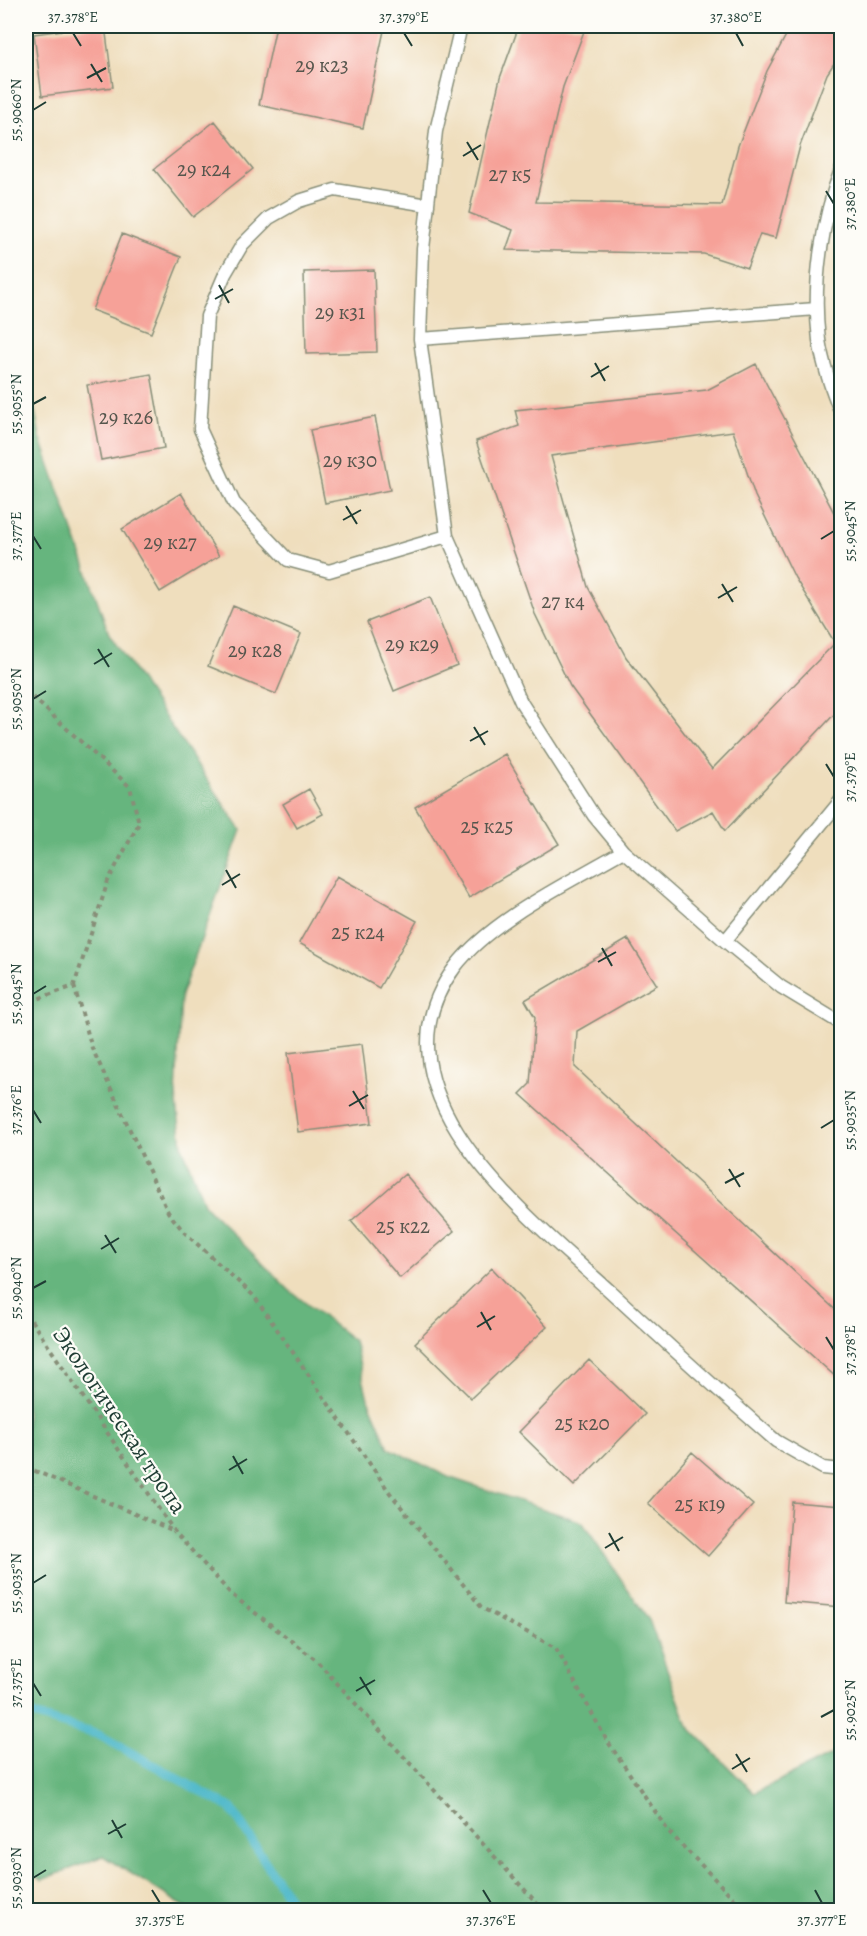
<svg xmlns="http://www.w3.org/2000/svg" width="867" height="1936" viewBox="0 0 867 1936" font-family="Alegreya,serif">
	<style>
		.green { fill: #7ed395; stroke: #4e8864; stroke-width: 1.5 }
		.forest { fill: #66b57e; stroke: #427959; stroke-width: 1.5 }
		.lines { fill: none; stroke-linecap: round; stroke-linejoin: round }
		.stream { stroke: #4db8c9; stroke-width: 9 }
		.building { fill: #f6a198; fill-rule: evenodd }
		.lane-casing { stroke: #878e78; stroke-width: 15 }
		.path { stroke: #878e78; stroke-width: 4; stroke-dasharray: 4.5 4.5; stroke-linecap: butt }
		.lane { stroke: #fff; stroke-width: 12 }
		.ticks { fill: none; stroke: #1f3d34; stroke-width: 2 }
		.labels { text-anchor: middle; dominant-baseline: central; stroke-width: 4.5; stroke-linejoin: round; paint-order: stroke }
		.number-label { font-size: 21px; fill: #55564d }
		.street-label { font-size: 24px; fill: #1f3d34; stroke: #fdfcf7 }
		.neatline { fill: none; stroke: #1f3d34; stroke-width: 2 }
		.ticks-label { font-size: 15px; text-anchor: middle; fill: #1f3d34 }
	</style>
	<rect width="100%" height="100%" fill="#fdfcf7"/>
	<filter id="ink" filterUnits="userSpaceOnUse"><feTurbulence type="fractalNoise" baseFrequency=".0167" numOctaves="2"/><feDisplacementMap in="SourceGraphic" scale="12" xChannelSelector="R" yChannelSelector="G"/><feConvolveMatrix kernelMatrix="1 2 1 2 8 2 1 2 1" color-interpolation-filters="sRGB"/></filter>
	<filter id="wash" filterUnits="userSpaceOnUse"><feTurbulence type="fractalNoise" baseFrequency=".008" numOctaves="4" result="noise"/><feDisplacementMap in="SourceGraphic" scale="24" xChannelSelector="R" yChannelSelector="G"/><feGaussianBlur stdDeviation="1.35" result="paint"/><feColorMatrix in="noise" values="0 0 0 0 0 0 0 0 0 0 0 0 0 0 0 0 0 1.4 0 .05"/><feComposite in="paint" operator="in"/></filter>
	<g filter="url(#wash)">
		<rect width="100%" height="100%" fill="#efdebd"/>
		<path class="green" d="M841 245H842L841 337 836 285Z"/>
		<path class="forest" d="M26 369 40 437 109 634 241 830 181 995 176 1095 182 1146 205 1206 289 1290 354 1341 368 1399 389 1448 448 1477 582 1522 649 1620 688 1726 754 1793 841 1750V1910H190L103 1856 42 1880 26 1872Z"/>
		<g class="lines">
			<path class="stream" d="M26 1713 99 1735 231 1808 296 1910"/>
		</g>
		<g id="blocks">
			<path class="building" d="M94 26H105L113 87 42 96 34 34Z
				M276 26H385L363 128 259 105Z
				M519 26H586L563 87 536 202 722 205 738 146 767 71 791 26H842V51L827 74 800 146 776 238 760 234 747 268 704 254 506 250 513 230 469 213 500 78Z
				M215 121 253 169 193 217 154 169Z
				M122 234 181 257 151 333 92 310Z
				M374 270 377 352 306 354 304 272Z
				M756 364 842 528V706L725 831 713 811 675 831 570 686 535 614 476 441 519 426 515 410 707 390ZM733 431 755 496 795 578 835 643 712 769 626 657 588 587 551 456Z
				M151 374 164 448 101 460 87 385Z
				M375 417 390 490 325 503 310 430Z
				M181 493 219 556 160 592 122 529Z
				M430 597 457 665 394 691 367 622Z
				M233 606 301 634 276 694 208 666Z
				M505 754 559 844 469 898 415 807Z
				M309 789 323 814 297 828 283 804Z
				M337 876 417 921 379 988 299 943Z
				M628 939 657 985 577 1031 575 1067 842 1316V1373L837 1378 520 1094 530 1084 535 1017 525 1000Z
				M362 1044 372 1123 298 1132 288 1053Z
				M405 1174 454 1231 400 1278 351 1221Z
				M492 1268 547 1327 471 1398 415 1343Z
				M589 1360 645 1414 574 1486 519 1432Z
				M692 1452 753 1505 708 1556 648 1503Z
				M792 1502 842 1506V1607L784 1602Z"/>
		</g>
	</g>
	<g filter="url(#ink)">
		<use href="#blocks" fill-opacity="0" stroke="#878e78" stroke-width="1.5"/>
		<g class="lines">
			<defs>
				<path id="lane" d="M461 26 436 131 423 249 420 339 447 536 521 702 594 816 623 851 725 941 781 987 842 1024
					M842 167C822 219 812 285 819 340 823 365 832 391 842 415
					M428 205 335 190 299 201 269 218 242 245 225 274 207 316 200 429 234 503 288 560 329 571 447 536
					M420 339 816 309
					M623 851C572 881 491 919 455 967 363 1090 529 1217 611 1292 665 1342 720 1392 776 1441L823 1468 842 1470
					M725 941 842 799"/>
			</defs>
			<use href="#lane" class="lane-casing"/>
			<path class="path" d="M26 691 130 787 139 823 108 881 74 986 26 1003
				M74 986 92 1048 168 1212 184 1232 254 1296 390 1493 482 1608 556 1648 606 1739 669 1832 745 1910
				M26 1313 174 1531 231 1594 316 1660 543 1910
				M26 1467 174 1531"/>
			<use href="#lane" class="lane"/>
		</g>
	</g>
	<path class="ticks" d="M73 33 81 46M404 33 412 46M736 33 743 46M91 64 102 82M87 78 106 68M33 110 46 102M467 142 478 160M463 156 481 145M826 191 834 204M219 285 229 303M215 299 233 289M595 363 605 381M591 377 609 366M33 404 46 397M346 506 357 524M343 520 361 510M33 536 41 549M821 539 834 531M722 584 733 602M718 598 737 587M98 649 109 667M94 664 112 653M33 699 46 691M474 727 485 745M470 741 488 731M826 764 834 777M226 870 236 888M222 885 240 874M602 948 612 966M598 962 616 952M33 994 46 986M353 1091 364 1109M349 1106 368 1095M33 1110 41 1123M821 1128 834 1120M729 1169 740 1187M725 1183 744 1173M105 1235 116 1253M101 1249 119 1238M33 1288 46 1281M481 1312 491 1330M477 1327 495 1316M826 1337 834 1350M233 1456 243 1474M229 1470 247 1459M609 1533 619 1551M605 1548 623 1537M33 1583 46 1575M360 1677 371 1695M33 1683 41 1696M356 1691 375 1680M821 1717 834 1710M736 1754 747 1772M732 1769 750 1758M112 1820 122 1838M108 1834 126 1824M33 1878 46 1870M152 1890 160 1903M483 1890 491 1903M815 1890 822 1903"/>
	<g class="labels">
		<g class="number-label">
			<text x="322" y="65">29 к23</text>
			<text x="204" y="169">29 к24</text>
			<text x="510" y="174">27 к5</text>
			<text x="340" y="312">29 к31</text>
			<text x="126" y="417">29 к26</text>
			<text x="350" y="460">29 к30</text>
			<text x="170" y="542">29 к27</text>
			<text x="563" y="601">27 к4</text>
			<text x="412" y="644">29 к29</text>
			<text x="255" y="650">29 к28</text>
			<text x="487" y="826">25 к25</text>
			<text x="358" y="932">25 к24</text>
			<text x="403" y="1226">25 к22</text>
			<text x="582" y="1423">25 к20</text>
			<text x="700" y="1504">25 к19</text>
		</g>
		<g class="street-label">
			<text transform="translate(120 1420) rotate(56)">Экологическая тропа</text>
		</g>
	</g>
	<rect width="867" height="1936" fill="none" stroke="#fdfcf7" stroke-width="66"/>
	<rect x="33" y="33" width="801" height="1870" class="neatline"/>
	<g class="ticks-label">
		<text x="73" y="22">37.378°E</text>
		<text x="404" y="22">37.379°E</text>
		<text x="736" y="22">37.380°E</text>
		<text transform="translate(16 110) rotate(-90)" y="5">55.9060°N</text>
		<text transform="translate(850 204) rotate(-90)" y="5">37.380°E</text>
		<text transform="translate(16 404) rotate(-90)" y="5">55.9055°N</text>
		<text transform="translate(850 531) rotate(-90)" y="5">55.9045°N</text>
		<text transform="translate(16 536) rotate(-90)" y="5">37.377°E</text>
		<text transform="translate(16 699) rotate(-90)" y="5">55.9050°N</text>
		<text transform="translate(850 777) rotate(-90)" y="5">37.379°E</text>
		<text transform="translate(16 994) rotate(-90)" y="5">55.9045°N</text>
		<text transform="translate(16 1110) rotate(-90)" y="5">37.376°E</text>
		<text transform="translate(850 1120) rotate(-90)" y="5">55.9035°N</text>
		<text transform="translate(16 1288) rotate(-90)" y="5">55.9040°N</text>
		<text transform="translate(850 1350) rotate(-90)" y="5">37.378°E</text>
		<text transform="translate(16 1583) rotate(-90)" y="5">55.9035°N</text>
		<text transform="translate(16 1683) rotate(-90)" y="5">37.375°E</text>
		<text transform="translate(850 1710) rotate(-90)" y="5">55.9025°N</text>
		<text transform="translate(16 1878) rotate(-90)" y="5">55.9030°N</text>
		<text x="160" y="1925">37.375°E</text>
		<text x="491" y="1925">37.376°E</text>
		<text x="822" y="1925">37.377°E</text>
	</g>
</svg>
